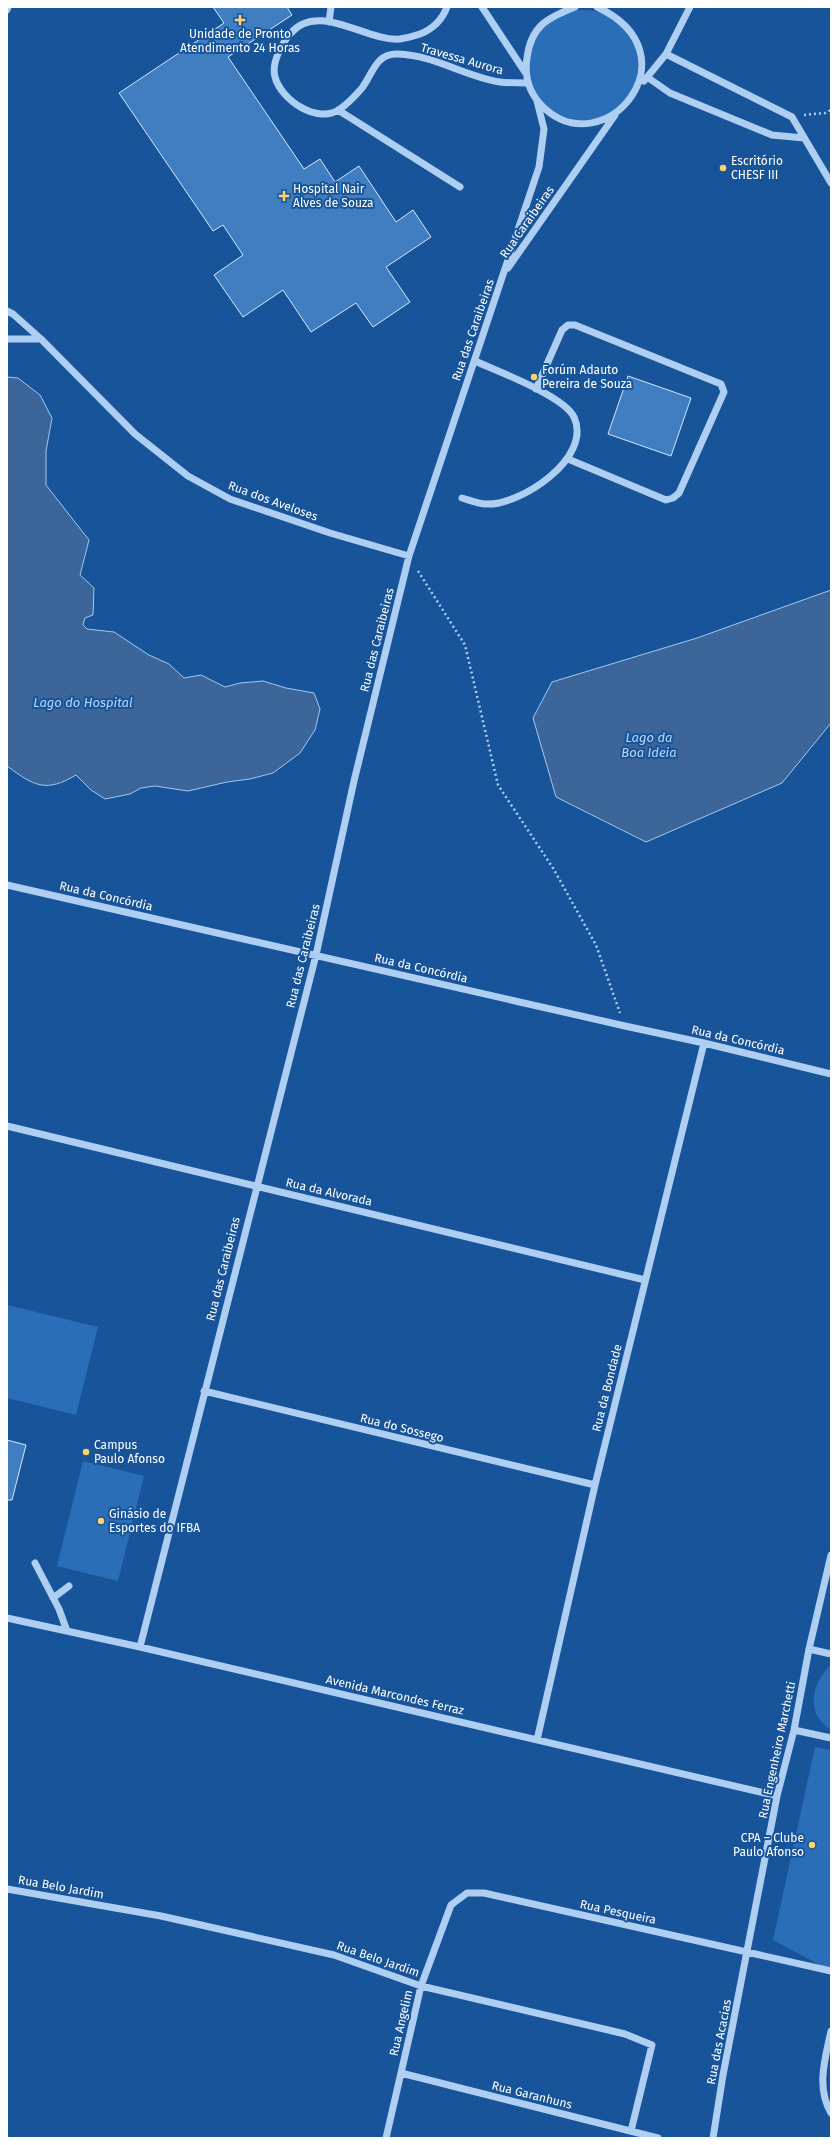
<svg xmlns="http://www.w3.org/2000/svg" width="838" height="2145" viewBox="0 0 838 2145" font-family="'Fira Sans',sans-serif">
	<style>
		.green { fill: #2b6eb8 }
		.water { fill: #3c6699; stroke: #a0c9f4 }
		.building { fill: #417dc1; stroke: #d5e8fc }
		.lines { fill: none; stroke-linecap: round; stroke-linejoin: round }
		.path { stroke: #aecef2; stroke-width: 2.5; stroke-dasharray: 2 3; stroke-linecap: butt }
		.minor { stroke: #aecef2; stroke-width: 7 }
		.poi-dot { fill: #ffd26e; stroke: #18549a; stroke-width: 1.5 }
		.labels { text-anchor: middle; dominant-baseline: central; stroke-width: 4; stroke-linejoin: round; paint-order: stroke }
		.poi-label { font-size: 12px; fill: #fff; stroke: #18549a; text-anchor: start }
		.street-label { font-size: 12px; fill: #fff; stroke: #18549a }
		.water-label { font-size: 13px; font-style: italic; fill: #bad8f8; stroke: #18549a }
	</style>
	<rect width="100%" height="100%" fill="#18549a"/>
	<path class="green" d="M528 65a55 55 0 1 1 110 0a55 55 0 1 1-110 0Z
		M7 1305 98 1327 76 1415 7 1398Z
		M83 1461 144 1476 118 1581 57 1566Z
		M831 1664V1729L827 1728C824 1723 817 1718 816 1713 809 1694 819 1677 831 1664Z
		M815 1747 831 1750V1971L773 1940Z"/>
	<path class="water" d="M7 377 18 378 40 395 52 418 46 451V485L89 540 80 575 94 588 93 615 85 618 83 625 87 629 114 632 149 655 169 664 184 678 201 675 225 687 240 683 263 681 286 688 314 693 320 709 315 730 300 753 273 773 250 779 227 782 188 791 155 786 141 788 130 794 105 799 91 790 76 775C46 793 34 786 7 766Z
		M831 590V723L782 783 646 842 556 797 533 718 552 682 697 638Z"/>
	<path class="building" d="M213 7H287L292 15 228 57 304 169 320 159 335 182 359 166 396 222 413 210 431 237 386 267 410 302 373 327 356 303 311 332 283 290 243 317 214 275 243 255 223 225 213 231 119 93 224 23Z
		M628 376 691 398 671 456 608 434Z
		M7 1440 26 1445 12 1500H7Z"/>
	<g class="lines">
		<path class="path" d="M804 115 825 113 831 110
			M418 571 465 645 498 785 553 868 596 945 620 1013"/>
		<path class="minor" d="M447 7C442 20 433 29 420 34 414 36 407 38 400 39 367 42 318 1 291 33 282 43 271 63 275 77 281 100 318 125 340 109 347 104 356 95 362 88 373 73 376 53 398 54 434 55 466 77 500 82 509 83 519 83 527 83
			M482 7 525 72
			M575 7C547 18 531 26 527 58 524 77 529 93 543 107 605 166 698 54 597 7
			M7 10 8 7
			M329 22 331 7
			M666 54 792 117 831 183
			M647 77 670 93 772 135 804 138
			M644 81 666 54 690 7
			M338 110 460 187
			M508 268 615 115
			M7 311 13 314 41 339 135 434 188 476 230 499 330 533 409 556
			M7 339H41
			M536 389 562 330 568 325H575L721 384 724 392 679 493 673 498 666 500 568 459
			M462 498C469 500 478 504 486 504 520 506 593 458 574 417 564 396 497 371 475 361
			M7 885 625 1026 704 1043 831 1074
			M7 1126 645 1280
			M204 1391 595 1485
			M35 1563 59 1609 67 1631
			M53 1598 69 1586
			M7 1618 140 1647 777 1796
			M140 1647 316 955 354 781 409 556 539 167 544 129 537 101
			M809 1649 831 1654
			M794 1730 831 1738
			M537 1740 595 1485 704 1043
			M7 1889 161 1916 334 1955 421 1986 625 2034 652 2045 631 2131
			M831 2031C825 2059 816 2087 831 2113
			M401 2073 658 2138
			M386 2138 421 1986 451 1905 467 1893H484L831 1971
			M713 2138 723 2075 777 1796 794 1730 809 1649 831 1555"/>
	</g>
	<g class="poi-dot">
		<path d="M238 14h4v4h4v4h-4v4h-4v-4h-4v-4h4z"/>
		<circle cx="723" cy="168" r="4"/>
		<path d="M282 190h4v4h4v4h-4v4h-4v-4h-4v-4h4z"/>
		<circle cx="534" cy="377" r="4"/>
		<circle cx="86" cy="1452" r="4"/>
		<circle cx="101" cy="1521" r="4"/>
		<circle cx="812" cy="1845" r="4"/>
	</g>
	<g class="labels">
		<g class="poi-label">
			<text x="240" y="34" text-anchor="middle">Unidade de Pronto<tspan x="240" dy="14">Atendimento 24 Horas</tspan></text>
			<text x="731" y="161">Escritório<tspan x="731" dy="14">CHESF III</tspan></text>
			<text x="293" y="189">Hospital Nair<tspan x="293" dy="14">Alves de Souza</tspan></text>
			<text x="542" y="370">Forúm Adauto<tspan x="542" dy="14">Pereira de Souza</tspan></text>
			<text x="94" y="1445">Campus<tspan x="94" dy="14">Paulo Afonso</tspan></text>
			<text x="109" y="1514">Ginásio de<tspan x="109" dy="14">Esportes do IFBA</tspan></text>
			<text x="804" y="1838" text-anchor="end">CPA – Clube<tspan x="804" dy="14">Paulo Afonso</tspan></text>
		</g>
		<g class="street-label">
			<text transform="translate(462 59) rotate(16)">Travessa Aurora</text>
			<text transform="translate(527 222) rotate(-55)">Rua Caraibeiras</text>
			<text transform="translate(473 330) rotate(-71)">Rua das Caraibeiras</text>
			<text transform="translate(273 501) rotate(20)">Rua dos Aveloses</text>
			<text transform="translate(377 640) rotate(-76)">Rua das Caraibeiras</text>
			<text transform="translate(106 896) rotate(13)">Rua da Concórdia</text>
			<text transform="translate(303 956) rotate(-76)">Rua das Caraibeiras</text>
			<text transform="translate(421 968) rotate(13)">Rua da Concórdia</text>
			<text transform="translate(738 1040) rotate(13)">Rua da Concórdia</text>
			<text transform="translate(329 1192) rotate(13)">Rua da Alvorada</text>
			<text transform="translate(223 1269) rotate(-76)">Rua das Caraibeiras</text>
			<text transform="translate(607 1388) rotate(-76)">Rua da Bondade</text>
			<text transform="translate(402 1428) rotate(14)">Rua do Sossego</text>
			<text transform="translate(395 1695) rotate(13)">Avenida Marcondes Ferraz</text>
			<text transform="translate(777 1750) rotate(-78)">Rua Engenheiro Marchetti</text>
			<text transform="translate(61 1887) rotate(10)">Rua Belo Jardim</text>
			<text transform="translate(618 1912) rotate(12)">Rua Pesqueira</text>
			<text transform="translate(378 1959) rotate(19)">Rua Belo Jardim</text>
			<text transform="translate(401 2023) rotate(-77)">Rua Angelim</text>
			<text transform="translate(719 2042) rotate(-79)">Rua das Acacias</text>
			<text transform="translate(532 2095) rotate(14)">Rua Garanhuns</text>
		</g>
		<g class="water-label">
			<text x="83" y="702">Lago do Hospital</text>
			<text x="649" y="737">Lago da<tspan x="649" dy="15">Boa Ideia</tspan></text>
		</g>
	</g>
	<rect width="838" height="2145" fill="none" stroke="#ffffff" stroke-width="16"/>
</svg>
